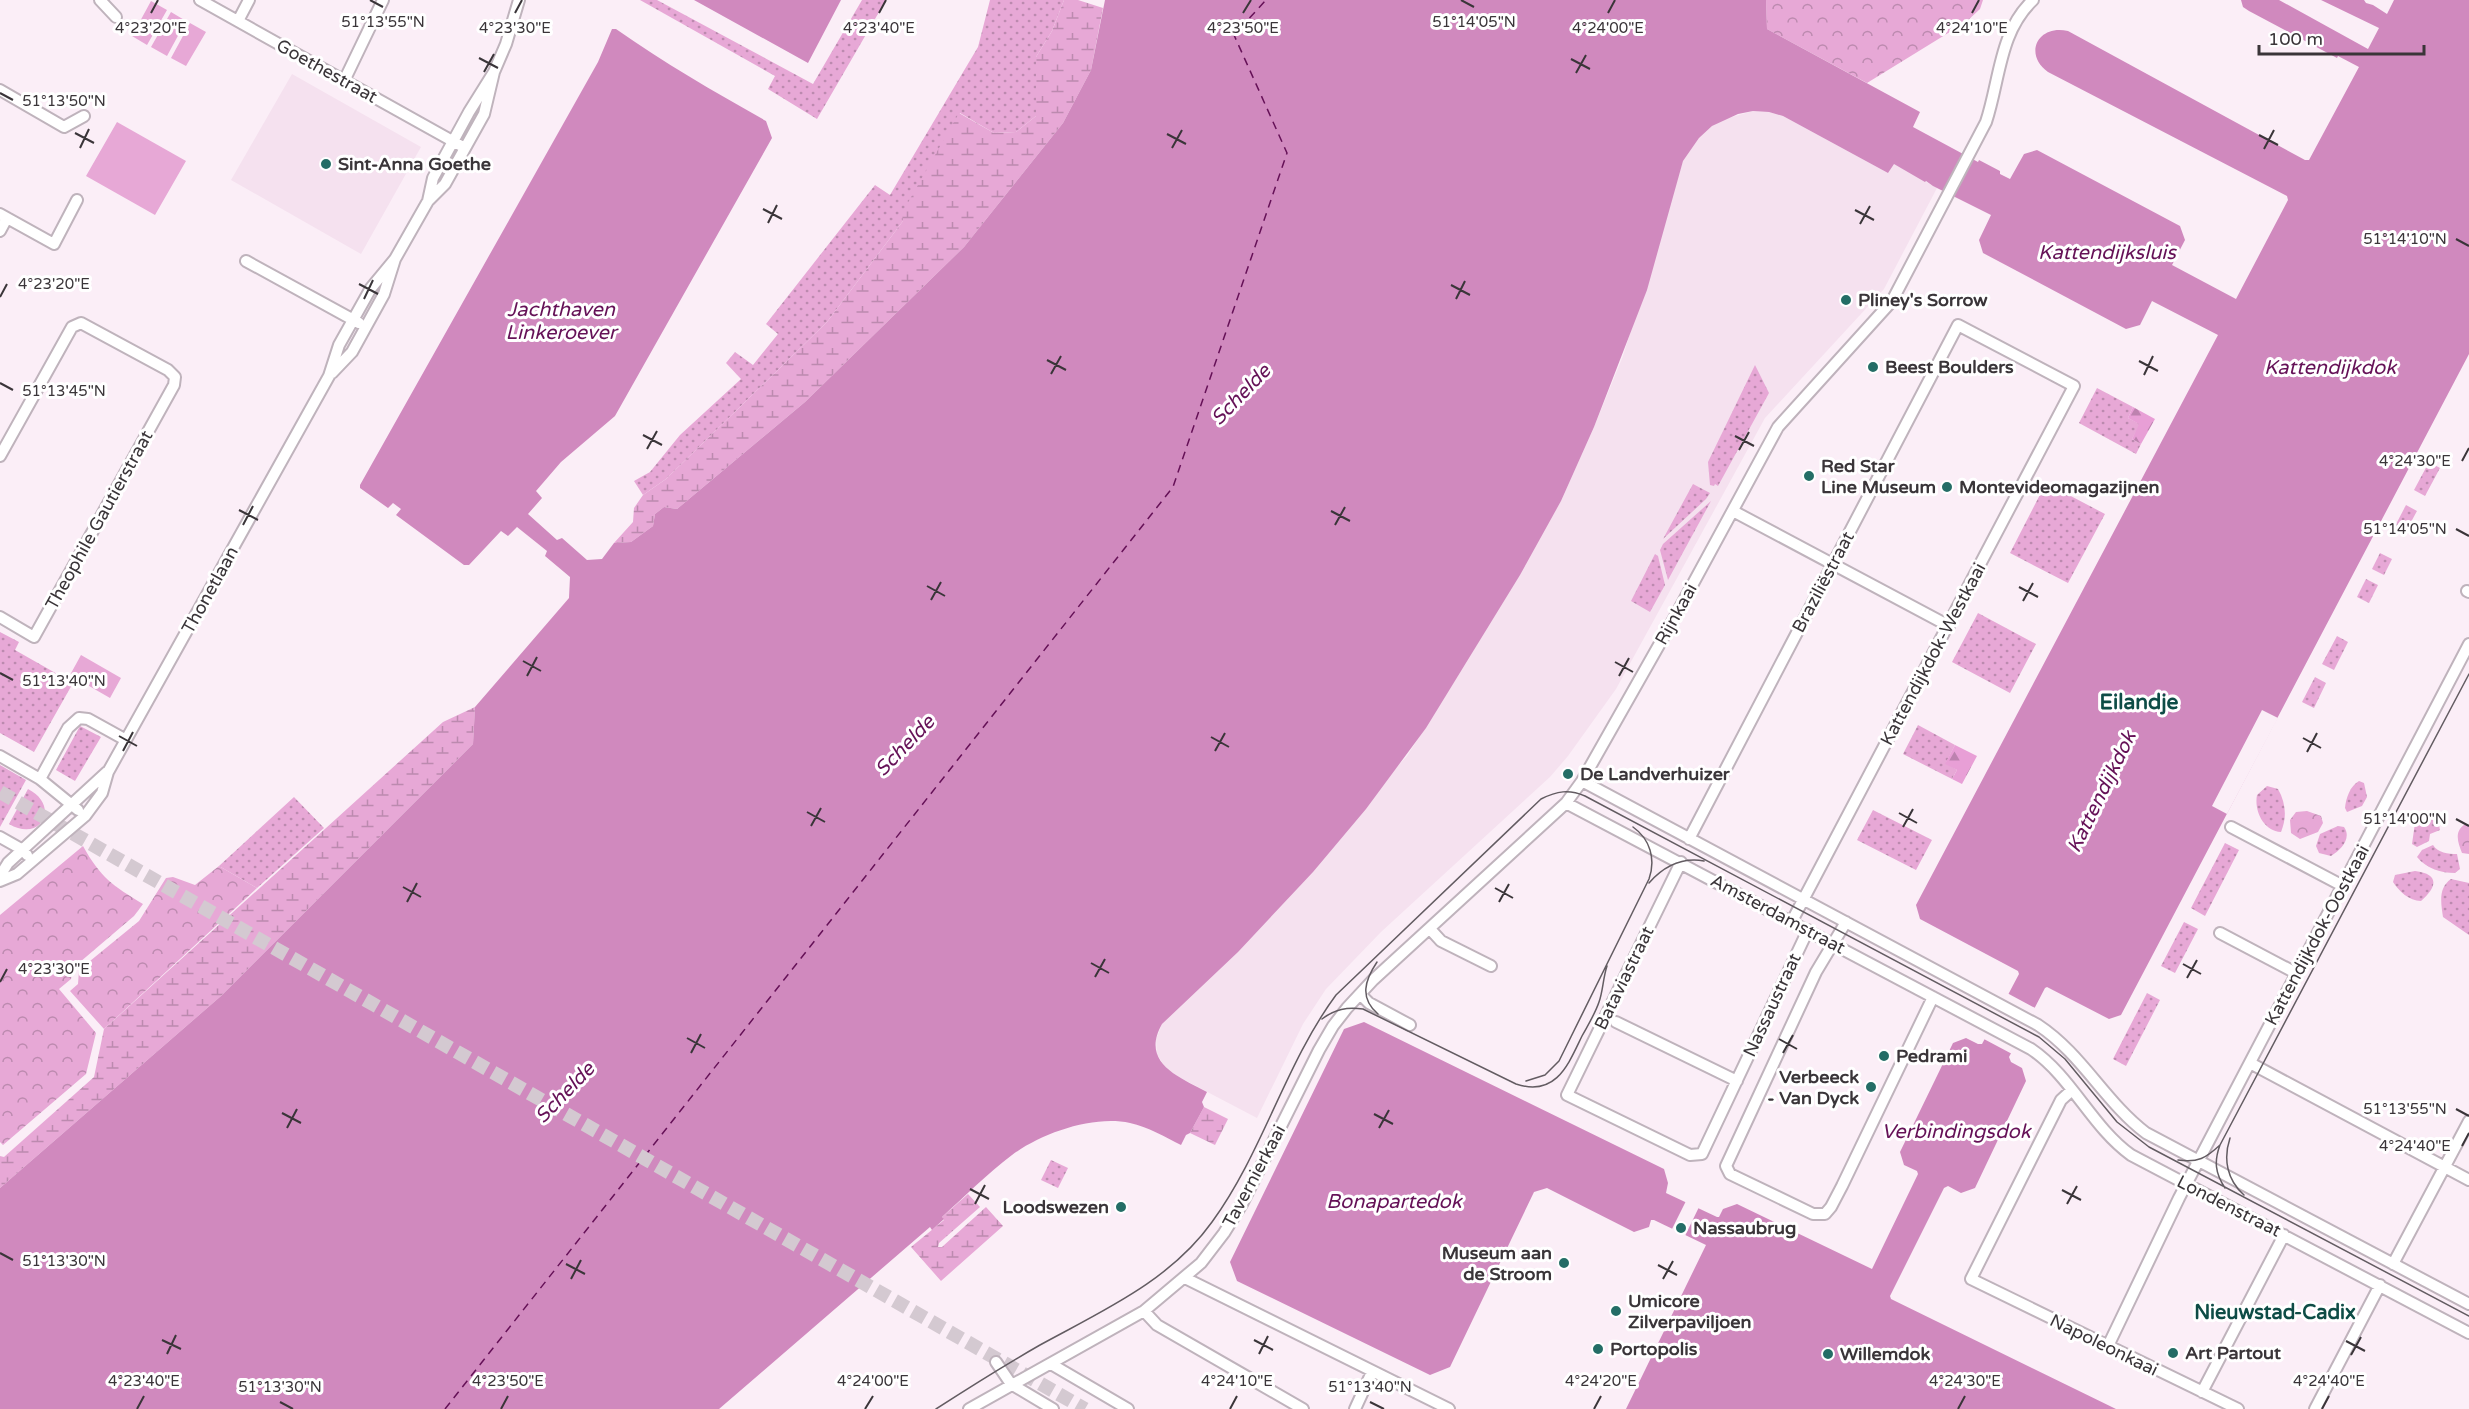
<svg xmlns="http://www.w3.org/2000/svg" width="2469" height="1409" viewBox="0 0 2469 1409" font-family="'Varela Round',sans-serif">
	<style>
		.built { fill: #f5e1ef }
		.grass { fill: url(#grass-dots) }
		.forest { fill: url(#forest-firs) }
		.wetland { fill: url(#wetland-marsh) }
		.park { fill: url(#park-crowns) }
		.pitch { fill: #e7a8d6 }
		.water { fill: #d089be }
		.pier { fill: #fbeef7 }
		.lines { fill: none; stroke-linecap: round; stroke-linejoin: round }
		.ferry { stroke: #651157; stroke-width: 1.5; stroke-dasharray: 8 6; stroke-linecap: butt }
		.major-tunnel { stroke: #d4c9d1; stroke-width: 14; stroke-dasharray: 14 7; stroke-linecap: butt }
		.minor-casing { stroke: #bfb3bc; stroke-width: 14 }
		.minor { stroke: #fff; stroke-width: 10 }
		.tram { stroke: #635c62; stroke-width: 1.5 }
		.ticks { fill: none; stroke: #3a3539; stroke-width: 2 }
		.poi-dot { fill: #246d66; stroke: #fff; stroke-width: 2 }
		.labels { text-anchor: middle; dominant-baseline: central; stroke-width: 6; stroke-linejoin: round; paint-order: stroke }
		.street-label { font-size: 18px; fill: #3a3539; stroke: #fff }
		.poi-label { font-size: 18px; font-weight: bold; fill: #3a3539; stroke: #fff; text-anchor: start }
		.water-label { font-size: 20px; font-style: italic; fill: #651157; stroke: #fff }
		.neighbourhood-label { font-size: 20px; font-weight: bold; fill: #0e4c46; stroke: #fff }
		.quarter-label { font-size: 21px; font-weight: bold; fill: #0e4c46; stroke: #fff }
		.ticks-label { font-size: 15px; text-anchor: middle; fill: #3a3539; stroke: #fff; stroke-width: 6; stroke-linejoin: round; paint-order: stroke }
	</style>
	<defs>
		<pattern id="grass-dots" width="8" height="8" patternUnits="userSpaceOnUse" patternTransform="scale(1.5)"><rect width="8" height="8" fill="#e7a8d6"/><path d="M2 2h.1M6 6h.1" fill="none" stroke="#bc8aaf" stroke-width="1.8" stroke-linecap="round"/></pattern>
		<pattern id="forest-firs" width="22" height="20" patternUnits="userSpaceOnUse" patternTransform="scale(1.5)"><rect width="22" height="20" fill="#e89fd6"/><path d="M5 1l3.5 6h-7zM16 11l3.5 6h-7z" fill="#bd82af"/></pattern>
		<pattern id="wetland-marsh" width="20" height="14" patternUnits="userSpaceOnUse" patternTransform="scale(1.5)"><rect width="20" height="14" fill="#e7a8d6"/><path d="M1 5h8M5 5V1M11 12h8M15 12V8" fill="none" stroke="#bc8aaf"/></pattern>
		<pattern id="park-crowns" width="20" height="18" patternUnits="userSpaceOnUse" patternTransform="scale(1.5)"><rect width="20" height="18" fill="#e7a8d6"/><path d="M2 6a3 3 0 1 1 6 0M12 15a3 3 0 1 1 6 0" fill="none" stroke="#bc8aaf"/></pattern>
	</defs>
	<rect width="100%" height="100%" fill="#fbeef7"/>
	<path class="built" d="M292 74 421 147 361 254 231 180Z
		M1753 111 1769 112 1783 116 1888 173 1893 163 1937 188 1884 289 1765 418 1616 689 1568 756 1550 777 1381 932 1326 989 1303 1024 1257 1118 1175 1075 1166 1069 1157 1054 1156 1039 1162 1024 1407 756 1466 663 1561 501 1594 427 1623 356 1683 161 1699 138 1712 126 1725 119Z"/>
	<path class="grass" d="M640 0H657L813 84 862 0H886L817 119 768 89 775 76Z
		M990 0H1064L1052 31 1036 57V116L1016 132 994 133 960 113 903 221 827 322 666 479 643 495 634 481 650 472 680 435 741 379 726 363 735 352 753 365 778 334 766 324 875 185 890 195 978 47Z
		M1755 365 1769 393 1718 486 1715 484 1714 486 1710 485 1708 462Z
		M2097 388 2133 407 2128 418 2140 424 2132 439 2141 444 2136 454 2079 423Z
		M2429 462 2440 468 2425 496 2414 490Z
		M2046 483 2105 514 2068 583 2010 553Z
		M1693 484 1710 493 1706 499 1663 539Z
		M1711 501 1668 580 1660 550 1663 544Z
		M2406 505 2417 511 2405 533 2394 528Z
		M2380 553 2392 559 2384 575 2372 569Z
		M1655 554 1658 556 1665 585 1650 612 1631 601Z
		M2366 579 2378 585 2369 603 2357 597Z
		M1978 613 2036 644 2010 693 1952 662Z
		M0 632 19 642 15 650 73 683 34 752 0 733Z
		M2337 636 2348 642 2334 670 2322 664Z
		M2315 677 2326 683 2314 708 2302 702Z
		M1918 725 1955 745 1946 763 1957 770 1952 779 1903 754Z
		M80 726 101 737 75 781 56 770Z
		M0 765 26 780 0 827Z
		M2359 781 2364 783 2367 797 2362 806 2347 812 2345 808C2346 798 2350 786 2359 781Z
		M2267 786 2278 789C2286 803 2287 818 2281 832 2263 831 2254 810 2257 795Z
		M28 789C61 806 41 843 9 824Z
		M294 797 324 828 257 888 219 866Z
		M1873 810 1932 840 1916 870 1857 840Z
		M2431 815 2438 820 2440 830 2430 834 2429 841 2417 847 2412 844 2415 823 2421 817Z
		M2338 826 2344 827C2352 838 2341 850 2331 856L2319 853 2316 846 2320 834Z
		M2225 843 2239 850 2205 916 2191 908Z
		M2433 845C2438 853 2448 854 2457 854L2460 869 2455 873C2441 873 2427 869 2417 857L2422 850Z
		M2415 871C2440 874 2437 887 2421 901 2409 901 2399 891 2393 882L2395 875Z
		M2451 879 2469 883V935L2443 917C2441 903 2438 888 2451 879Z
		M2184 922 2198 929 2175 973 2161 966Z
		M2147 993 2160 1000 2126 1066 2113 1059Z
		M1051 1160 1068 1168 1058 1188 1041 1180Z"/>
	<path class="forest" d="M2133 407 2155 419 2141 444 2132 439 2139 424 2128 418Z
		M1955 745 1977 756 1962 784 1952 779 1957 770 1945 764Z"/>
	<path class="wetland" d="M1064 0H1078L1103 8 1091 70 1063 123 964 247 805 402 677 509 664 507 655 514 653 526 631 542 614 543 633 522 634 508 643 495 666 479 827 322 903 221 902 213 959 113 994 133 1016 132 1036 116V57L1052 31Z
		M475 707 473 744 221 996 0 1188V1156L4 1157 94 1077 104 1029 443 722Z
		M1204 1107 1228 1119 1215 1145 1190 1133Z
		M968 1194 980 1207 939 1243 938 1247H942L986 1207 1003 1226 941 1281 911 1247 944 1220 942 1217Z"/>
	<path class="park" d="M1766 0H1983L1980 9 1966 22 1867 83 1767 29Z
		M2307 811 2321 816 2323 823 2318 832 2300 839 2291 833 2290 820 2296 812Z
		M2464 825H2469V854L2462 853C2458 843 2454 832 2464 825Z
		M83 846C100 877 113 886 143 904L134 916 73 968 71 979 59 989 96 1033 86 1074 3 1145 0 1142V915Z
		M219 866 257 888 104 1029 70 991 78 984 79 970 139 921 166 878 173 877 195 885Z"/>
	<path class="pitch" d="M151 1 167 10 147 45 132 36Z
		M171 12 186 21 167 56 151 47Z
		M190 23 206 32 186 66 171 58Z
		M117 122 186 161 155 215 86 176Z
		M81 655 121 678 110 698 70 675Z"/>
	<path class="water" d="M694 0H841L808 63Z
		M1105 0H1766L1767 29 1920 112 1913 127 1978 162 1979 160 2000 171V174L2010 179 2024 154 2037 150 2180 226 2185 240 2172 265 2236 299 2288 200 2287 196 2048 72C2023 54 2038 24 2068 31L2305 160H2309L2359 67 2338 56 2337 58 2249 11 2243 7 2241 0H2279L2368 49 2379 28 2321 0H2364L2366 3 2373 5 2387 14 2394 0H2469V354L2121 1015 2109 1019 2047 987 2045 988 2009 1057 2011 1062 2022 1068 2026 1081 1975 1188 1961 1193 1948 1186 1944 1188 1890 1296 1891 1299 2116 1409H1626L1706 1245 1654 1220H1651L1649 1227 1634 1232 1547 1188 1534 1192 1450 1367 1430 1375 1237 1281 1230 1262 1344 1029 1364 1022 1664 1169 1668 1183 1666 1193 1717 1217H1719L1723 1209 1737 1204 1872 1269 1918 1174 1917 1171 1904 1165 1900 1152 1953 1043 1966 1038 1978 1044H1982L2019 974 2018 971 1920 919 1916 905 2218 335 2152 301 2140 325 2126 329 1983 253 1979 240 1991 215 1933 186 1926 181 1925 182 1894 164 1888 173 1783 116 1769 112 1753 111 1738 114 1712 126 1699 138 1683 161 1647 290 1594 427 1561 501 1520 575 1426 728 1366 809 1313 872 1238 952 1162 1024C1140 1063 1179 1077 1207 1092L1202 1102 1204 1107 1190 1133 1186 1135 1181 1145C1165 1137 1148 1127 1130 1123 1093 1115 1042 1133 1012 1155 987 1174 965 1196 942 1217L944 1219 932 1230 930 1227 719 1409H0V1188L221 996 473 744 475 707 569 598 570 577 545 556 547 551 517 527 508 536 501 531 469 565H464L396 515 401 509 393 503 388 508 360 488V485L598 62 612 29H616C664 63 715 92 766 121L772 138 615 416 561 462 536 491 542 498 528 514 557 540 562 538 587 560 602 559 614 543 631 542 653 526 655 514 664 507 677 509 805 402 964 247 1063 123 1091 70Z"/>
	<path class="pier" d="M2262 710 2278 718 2227 814 2212 806Z
		M2007 993 2037 1009 2014 1055 1982 1038Z
		M1686 1201 1699 1207 1684 1238 1671 1231Z"/>
	<g class="lines">
		<path class="ferry" d="M445 1409 1173 487 1287 153 1234 35 1266 0"/>
		<path class="major-tunnel" d="M0 792 1085 1409"/>
		<defs>
			<path id="minor" d="M100 0 116 17
				M200 0 465 148
				M238 21 249 0
				M344 81 383 0
				M0 90 64 127 84 116
				M428 201 445 184 484 114 494 72 506 44 519 0
				M0 214 54 244 77 200
				M0 231 7 218
				M246 261 359 323
				M332 373 352 352 384 294 395 259 428 201 433 178 469 112 494 72
				M0 456 72 327 81 323 168 370 175 377 174 385 34 637 0 617
				M1733 511 1949 626
				M2467 591 2469 592
				M0 756 40 779 78 810
				M40 779 68 728 79 718 88 719 126 740
				M1582 781 2038 1025C2082 1054 2105 1102 2146 1133L2469 1304
				M1566 803 2031 1049C2072 1077 2091 1126 2131 1155L2469 1333
				M2231 827 2343 886
				M0 837 23 850 27 855
				M1689 839 1958 325 2074 386 1792 921
				M1681 862 1567 1095 1690 1155 1702 1154 1808 930
				M0 876 8 863 107 772
				M0 881 17 874 85 816 102 793 108 772 329 376 339 345 371 288 395 259
				M1846 922 1816 972 1726 1166 1730 1174 1813 1214H1825L1831 1207 1842 1186 1933 997
				M1430 929 1441 941 1491 966
				M2220 933 2296 973
				M1360 994 1369 1003 1410 1025
				M1616 1022 1737 1081
				M2250 1063 2469 1180
				M2072 1090 2061 1100 1971 1279 2238 1409
				M2393 1264 2469 1121
				M1185 1278 1449 1409
				M1144 1311 1157 1325 1303 1409
				M2108 1346 2179 1198 2469 644
				M996 1362 1011 1384 1053 1409
				M1051 1364 1128 1409
				M2202 1392 2284 1235
				M969 1409 1144 1311 1201 1263 1224 1233 1242 1204 1319 1050 1333 1026 1347 1008 1373 980 1566 803 1582 781 1676 615 1778 427 1892 301 1986 122C2000 80 1999 32 2033 0
				M1355 1409 1372 1372
				M2315 1409 2380 1285"/>
		</defs>
		<use href="#minor" class="minor-casing"/>
		<use href="#minor" class="minor"/>
		<path class="tram" d="M1649 883C1664 866 1681 857 1704 861
			M1377 962C1365 980 1359 998 1378 1014
			M1322 1019C1335 1009 1347 1007 1363 1009L1516 1084C1556 1097 1568 1065 1582 1036 1588 1025 1595 1014 1599 1002 1603 991 1603 978 1607 966
			M1526 1081 1545 1075 1559 1061 1649 879C1656 859 1650 839 1633 827
			M2230 1138C2223 1159 2227 1180 2244 1195
			M2178 1160C2198 1163 2206 1158 2220 1145
			M2225 1188C2215 1173 2214 1161 2220 1145L2469 674
			M936 1409C970 1387 1005 1365 1040 1345 1102 1311 1170 1281 1212 1222 1263 1152 1285 1064 1336 995L1541 799C1557 791 1569 789 1585 796L2039 1037 2065 1059 2117 1122 2149 1147 2469 1316"/>
	</g>
	<path class="ticks" d="M370 0 383 7M1461 0 1474 7M151 13 158 0M515 13 522 0M879 13 886 0M1243 13 1251 0M1608 13 1615 0M1972 13 1979 0M479 58 498 68M1571 59 1590 69M484 72 494 54M1576 73 1586 55M0 93 13 100M75 133 94 143M1167 134 1186 144M2259 135 2278 145M80 148 89 129M1172 148 1182 130M2264 149 2274 130M763 209 782 219M1855 210 1874 220M768 223 777 205M1860 224 1870 206M2456 239 2469 246M359 284 378 294M1451 285 1470 295M0 297 7 284M364 299 373 280M1456 299 1465 281M1047 360 1066 370M2139 361 2158 371M1051 374 1061 356M2144 375 2153 356M0 383 13 390M643 435 662 445M1735 436 1754 446M647 449 657 431M1739 450 1749 432M2462 461 2469 448M239 510 258 520M1331 511 1350 521M243 525 253 506M1335 525 1345 507M2456 529 2469 536M927 586 945 596M2019 587 2038 597M931 600 941 582M2023 601 2033 583M523 661 541 671M1615 662 1633 672M0 673 13 680M527 676 537 657M1619 676 1629 658M119 736 137 746M1211 737 1229 747M2303 738 2321 748M123 751 133 732M1215 751 1225 733M2307 752 2317 733M807 812 825 822M1899 813 1917 823M2456 819 2469 826M811 826 821 808M1903 827 1913 809M403 887 421 897M1495 888 1513 898M407 902 417 883M1499 902 1509 884M1091 963 1109 973M2183 964 2201 974M1095 977 1105 959M2187 978 2197 960M0 982 7 969M687 1038 705 1048M1779 1039 1797 1049M691 1053 701 1034M1783 1053 1793 1035M2456 1109 2469 1116M282 1113 301 1123M1374 1114 1393 1124M287 1128 297 1109M1379 1128 1389 1110M2462 1146 2469 1133M970 1189 989 1199M2062 1190 2081 1200M975 1204 985 1185M2067 1204 2077 1186M0 1253 13 1260M566 1264 585 1274M1658 1265 1677 1275M571 1279 581 1260M1663 1279 1673 1261M162 1340 181 1349M1254 1340 1273 1350M2346 1341 2365 1351M167 1354 176 1335M1259 1354 1268 1336M2351 1355 2361 1337M280 1402 293 1409M1370 1402 1384 1409M137 1409 144 1396M501 1409 508 1396M865 1409 873 1396M1230 1409 1237 1396M1594 1409 1601 1396M1958 1409 1965 1396M2322 1409 2329 1396"/>
	<g class="poi-dot">
		<circle cx="326" cy="164" r="6"/>
		<circle cx="1846" cy="300" r="6"/>
		<circle cx="1873" cy="367" r="6"/>
		<circle cx="1809" cy="476" r="6"/>
		<circle cx="1947" cy="487" r="6"/>
		<circle cx="1568" cy="774" r="6"/>
		<circle cx="1884" cy="1056" r="6"/>
		<circle cx="1871" cy="1087" r="6"/>
		<circle cx="1121" cy="1207" r="6"/>
		<circle cx="1681" cy="1228" r="6"/>
		<circle cx="1564" cy="1263" r="6"/>
		<circle cx="1616" cy="1311" r="6"/>
		<circle cx="1598" cy="1349" r="6"/>
		<circle cx="2173" cy="1353" r="6"/>
		<circle cx="1828" cy="1354" r="6"/>
	</g>
	<g class="labels">
		<g class="street-label">
			<text transform="translate(327 71) rotate(29)">Goethestraat</text>
			<text transform="translate(99 520) rotate(-61)">Theophile Gautierstraat</text>
			<text transform="translate(1823 582) rotate(-62)">Braziliëstraat</text>
			<text transform="translate(210 590) rotate(-61)">Thonetlaan</text>
			<text transform="translate(1676 614) rotate(-61)">Rijnkaai</text>
			<text transform="translate(1933 654) rotate(-62)">Kattendijkdok-Westkaai</text>
			<text transform="translate(1778 914) rotate(28)">Amsterdamstraat</text>
			<text transform="translate(2317 935) rotate(-62)">Kattendijkdok-Oostkaai</text>
			<text transform="translate(1624 978) rotate(-64)">Bataviastraat</text>
			<text transform="translate(1772 1005) rotate(-65)">Nassaustraat</text>
			<text transform="translate(1254 1176) rotate(-62)">Tavernierkaai</text>
			<text transform="translate(2229 1206) rotate(27)">Londenstraat</text>
			<text transform="translate(2104 1345) rotate(26)">Napoleonkaai</text>
		</g>
		<g class="poi-label">
			<text x="338" y="164">Sint-Anna Goethe</text>
			<text x="1858" y="300">Pliney's Sorrow</text>
			<text x="1885" y="367">Beest Boulders</text>
			<text x="1821" y="466">Red Star<tspan x="1821" dy="21">Line Museum</tspan></text>
			<text x="1959" y="487">Montevideomagazijnen</text>
			<text x="1580" y="774">De Landverhuizer</text>
			<text x="1896" y="1056">Pedrami</text>
			<text x="1859" y="1077" text-anchor="end">Verbeeck<tspan x="1859" dy="21">- Van Dyck</tspan></text>
			<text x="1109" y="1207" text-anchor="end">Loodswezen</text>
			<text x="1693" y="1228">Nassaubrug</text>
			<text x="1552" y="1253" text-anchor="end">Museum aan<tspan x="1552" dy="21">de Stroom</tspan></text>
			<text x="1628" y="1301">Umicore<tspan x="1628" dy="21">Zilverpaviljoen</tspan></text>
			<text x="1610" y="1349">Portopolis</text>
			<text x="2185" y="1353">Art Partout</text>
			<text x="1840" y="1354">Willemdok</text>
		</g>
		<g class="water-label">
			<text x="2107" y="253">Kattendijksluis</text>
			<text x="561" y="310">Jachthaven<tspan x="561" dy="23">Linkeroever</tspan></text>
			<text x="2330" y="368">Kattendijkdok</text>
			<text transform="translate(1241 395) rotate(-46)">Schelde</text>
			<text transform="translate(905 746) rotate(-46)">Schelde</text>
			<text transform="translate(2102 792) rotate(-64)">Kattendijkdok</text>
			<text transform="translate(565 1093) rotate(-46)">Schelde</text>
			<text x="1956" y="1132">Verbindingsdok</text>
			<text x="1394" y="1202">Bonapartedok</text>
		</g>
		<g class="neighbourhood-label">
			<text x="2275" y="1313">Nieuwstad-Cadix</text>
		</g>
		<g class="quarter-label">
			<text x="2139" y="702">Eilandje</text>
		</g>
	</g>
	<g class="ticks-label">
		<text x="383" y="27">51°13'55"N</text>
		<text x="1474" y="27">51°14'05"N</text>
		<text x="151" y="33">4°23'20"E</text>
		<text x="515" y="33">4°23'30"E</text>
		<text x="879" y="33">4°23'40"E</text>
		<text x="1243" y="33">4°23'50"E</text>
		<text x="1608" y="33">4°24'00"E</text>
		<text x="1972" y="33">4°24'10"E</text>
		<text x="64" y="106">51°13'50"N</text>
		<text x="2405" y="244">51°14'10"N</text>
		<text x="54" y="289">4°23'20"E</text>
		<text x="64" y="396">51°13'45"N</text>
		<text x="2415" y="466">4°24'30"E</text>
		<text x="2405" y="534">51°14'05"N</text>
		<text x="64" y="686">51°13'40"N</text>
		<text x="2405" y="824">51°14'00"N</text>
		<text x="54" y="974">4°23'30"E</text>
		<text x="2405" y="1114">51°13'55"N</text>
		<text x="2415" y="1151">4°24'40"E</text>
		<text x="64" y="1266">51°13'30"N</text>
		<text x="144" y="1386">4°23'40"E</text>
		<text x="508" y="1386">4°23'50"E</text>
		<text x="873" y="1386">4°24'00"E</text>
		<text x="1237" y="1386">4°24'10"E</text>
		<text x="1601" y="1386">4°24'20"E</text>
		<text x="1965" y="1386">4°24'30"E</text>
		<text x="2329" y="1386">4°24'40"E</text>
		<text x="280" y="1392">51°13'30"N</text>
		<text x="1370" y="1392">51°13'40"N</text>
	</g>
	<path d="M2259 45v9h165v-9" fill="none" stroke="#3a3539" stroke-width="3"/>
	<text x="2268" y="45" font-size="18" fill="#3a3539" stroke="#ffffff" stroke-width="4.5" paint-order="stroke">100 m</text>
</svg>
